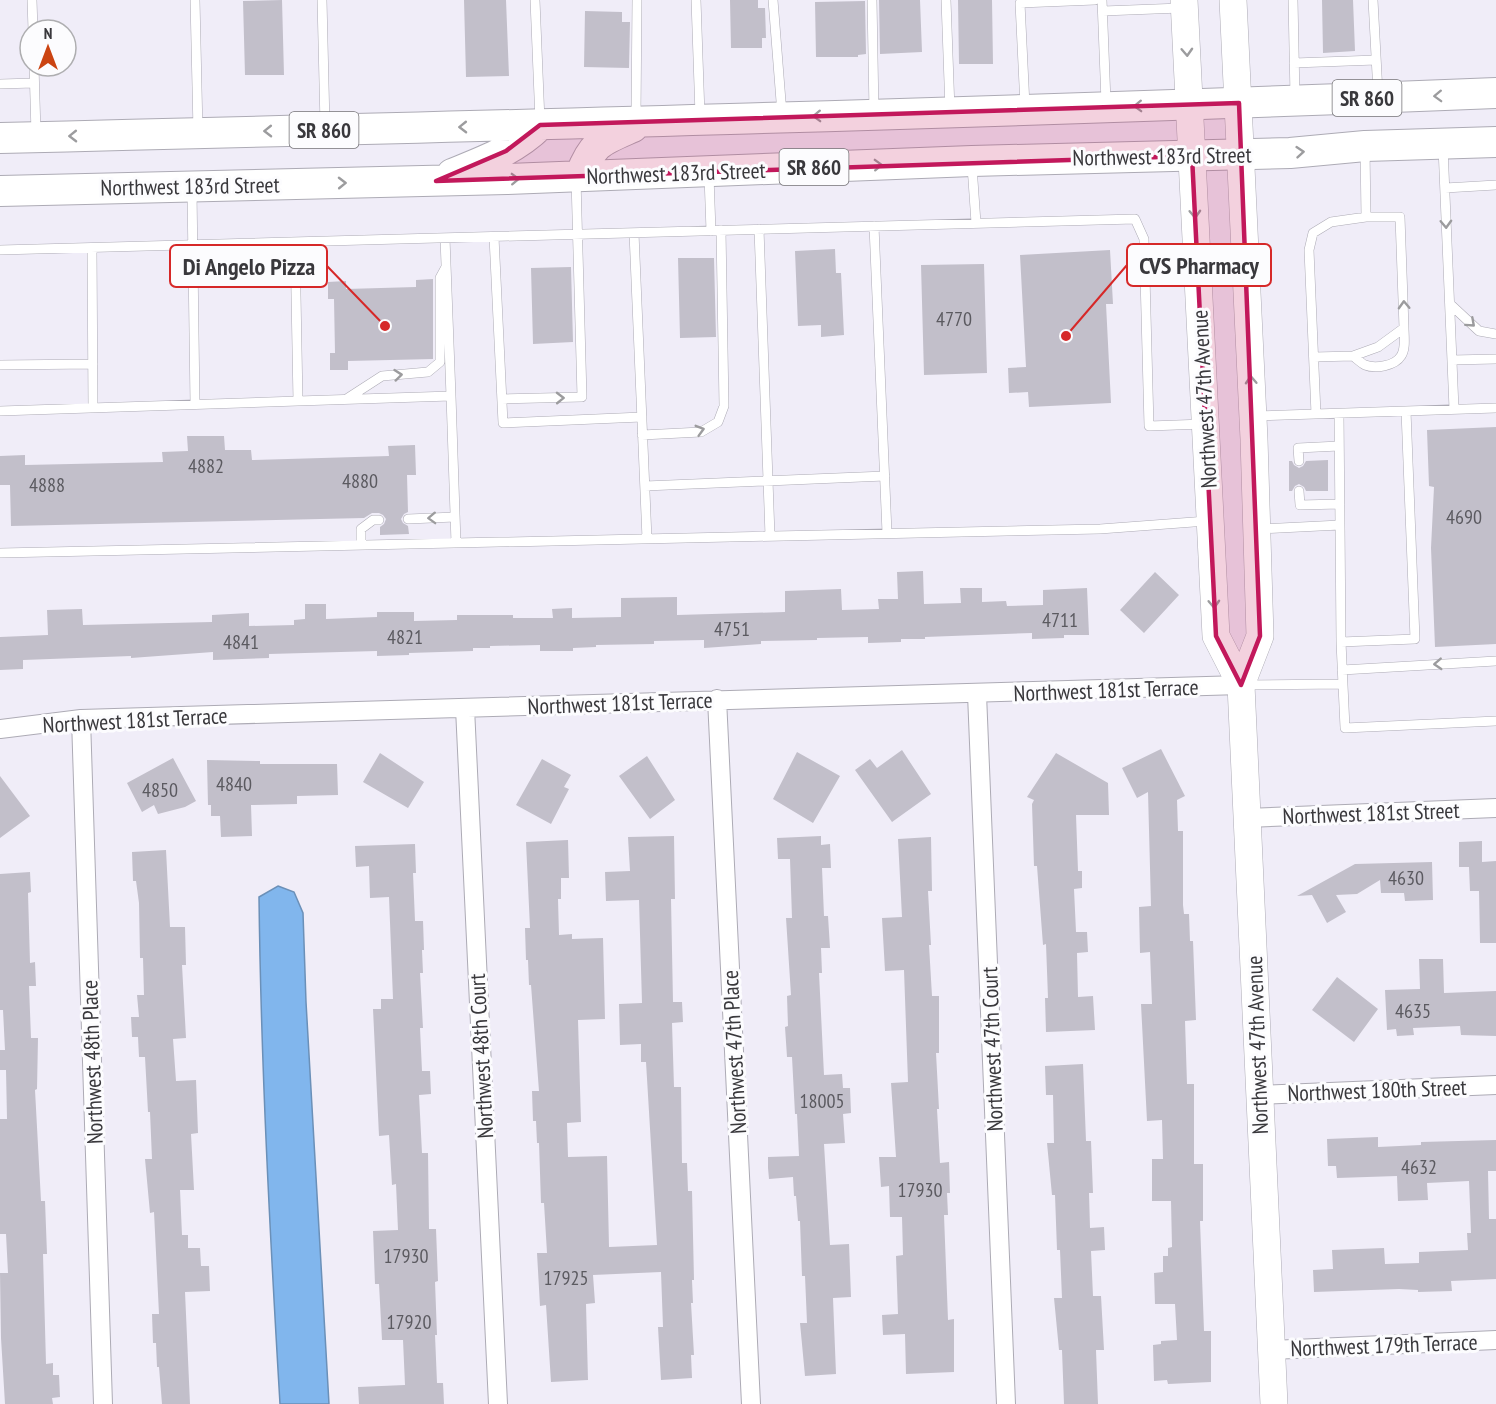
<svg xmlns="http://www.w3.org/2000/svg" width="1496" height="1404" viewBox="0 0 1496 1404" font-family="'PT Sans Narrow',sans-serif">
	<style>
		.water { fill: #81b6ed; stroke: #6b90b8; stroke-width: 1.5 }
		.building { fill: #c2bfca }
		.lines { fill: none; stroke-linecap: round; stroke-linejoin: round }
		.service-casing { stroke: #adabb5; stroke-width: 10 }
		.minor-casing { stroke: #adabb5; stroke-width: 20 }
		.secondary-casing { stroke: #adabb5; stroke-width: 28 }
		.primary-casing { stroke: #adabb5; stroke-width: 32 }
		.service { stroke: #fff; stroke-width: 9 }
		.minor { stroke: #fff; stroke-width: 18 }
		.secondary { stroke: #fff; stroke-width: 27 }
		.primary { stroke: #fff; stroke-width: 30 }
		.oneway { stroke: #9c9c9e }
		.marked { fill: #c2185b; fill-opacity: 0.2; stroke: #c2185b; stroke-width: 4.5; stroke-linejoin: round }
		.labels { text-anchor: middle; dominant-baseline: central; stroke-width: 6; stroke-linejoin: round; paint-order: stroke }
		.number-label { font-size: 20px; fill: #5b5a60 }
		.shield { fill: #fcfcfe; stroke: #747376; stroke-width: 1.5 }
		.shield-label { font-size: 21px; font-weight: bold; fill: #39383c }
		.street-label { font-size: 22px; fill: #39383c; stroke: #fcfcfe }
		.leader { fill: none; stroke: #d62828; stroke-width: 2 }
		.callout-dot { fill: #d62828; stroke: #fcfcfe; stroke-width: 2 }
		.callout { fill: #fcfcfe; stroke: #d62828; stroke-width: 2 }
		.callout-label { font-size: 24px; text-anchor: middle; font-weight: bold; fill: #39383c }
	</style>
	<rect width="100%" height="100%" fill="#f0edf8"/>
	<path class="water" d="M278 886 294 892 303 913 306 1002 329 1404H280C270 1235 261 1066 259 897Z"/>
	<path class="building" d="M282 0 284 75H245L243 1Z
		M464 0H506L509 76 466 77Z
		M730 0H758V8H765L766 38H762V48H731Z
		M879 0H920L922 52 880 54Z
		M958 0H992L993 64H959Z
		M1322 0H1353L1355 51 1323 53Z
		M865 1 866 54 858 55V57H816L815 2Z
		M585 11 622 12V22H630L629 68 584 67Z
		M835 249 836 273H841L844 335 821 337V325L798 326 795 251Z
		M1110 250 1113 304H1106L1111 403 1029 407 1028 392 1009 393 1008 368 1026 367 1020 255Z
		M678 258H714L716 337 680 338Z
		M984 264 987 373 924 375 921 265Z
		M571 267 573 342 533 344 531 268Z
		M433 279V359L348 361V370H330V353H335L334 299H328V282L346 281V289L416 287V280Z
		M1496 427V644L1435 647 1431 548 1434 487 1429 486 1427 430Z
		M187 436H224L225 450H251L252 460 389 456 388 446 415 445 416 475H407L408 512 404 514 401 519 403 523 408 526 409 534 380 535V527L384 524 386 519 383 515 379 513H372L364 518 11 526 10 485H0V456L25 455V465L163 462 162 452 188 451Z
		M1328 460V491H1306L1304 487 1299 484 1295 486 1292 491H1289V461H1292L1294 465 1299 468 1303 466 1306 461Z
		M923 571 924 604 961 603 960 588H982V602L1006 601 1007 606 1043 605V590L1087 588 1089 635H1064V638L1032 639V633L925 637V639H901V642L868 643V637L817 638V640L761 641V644L704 648V640L654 641V644L596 645V647L573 648V651H540V645L490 646V648H473V651L409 653V655L377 656V651L269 654V658L213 660V652L131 658V656L23 660V669L0 670V637L48 635 47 610 82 609 83 625 212 622V615L249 613V626L294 625V620L305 619V604H326V619L377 617V612H414V621L457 620V615H513V618H553L552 609 572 608V618L621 617V598L677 597V615L785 612V591L841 589 842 610 879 609 878 599H898L897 572Z
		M1155 572 1179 595 1144 633 1120 610Z
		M1161 749 1185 796 1177 800 1178 831H1183V905L1184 914H1189L1190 941H1193L1196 1020 1185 1021 1187 1084H1194V1164H1203V1221H1200L1204 1331H1211V1382L1168 1384 1167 1380 1154 1381 1153 1345 1161 1344V1341L1177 1340 1175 1304H1155L1154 1273 1163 1272V1256H1168V1248L1172 1247 1171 1201H1152V1159H1163L1162 1120 1147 1121 1141 1004H1152L1150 952 1140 953 1139 907 1151 906 1148 792 1137 798 1122 768Z
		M902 750 931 794 892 822 855 770 870 759 877 768Z
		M797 752 840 776 813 823 773 799Z
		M380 753 424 782 408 808 363 782Z
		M1056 753 1108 783 1109 815H1076L1078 871H1082V888L1074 889 1076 932H1087L1088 952 1077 953 1078 997 1093 996 1095 1030 1046 1032 1045 998H1048L1046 944 1043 945 1037 866H1034L1032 804 1034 800 1027 797Z
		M647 756 675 800 650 819 619 776Z
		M173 758 196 801 185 807 158 814 154 805 142 812 127 783Z
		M542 759 571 775 564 787 569 789 551 824 516 805Z
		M207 760 260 761V764H337L338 795 297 796V804L251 805 252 836 221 837 220 816H211V805H208Z
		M0 776 30 816 0 838Z
		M674 836 675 899H671L673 1002H682L683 1022 672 1023 674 1087H681L682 1163H687L688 1191H692L694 1280H692L693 1303H691L694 1355H691L692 1378 661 1380 658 1327H663L661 1272 593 1275 595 1303 586 1304 588 1380 551 1382 546 1305 540 1306 537 1253H547L544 1203H541L539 1143H537L536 1121H533L532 1091H539L531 985H529L528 960H526L525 928H530L526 842 568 840 569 878H561V899H558L559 935 572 934V939L603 938 605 1019 578 1020 581 1122 567 1123 568 1157 607 1156 609 1247 657 1245 646 1062H641V1044L620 1045 619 1004 642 1003 639 900 606 901 605 872 630 871 628 837Z
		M821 836V845L830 844 831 868H822L824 916H828L830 948H821L822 973H819L824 1075 842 1074 843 1088H850L851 1113 843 1114 845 1143 824 1144 830 1245 849 1244 851 1297 833 1298 836 1374 805 1376 800 1323H807L805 1276H802L800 1221H798L796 1196H794L793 1177 769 1179 768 1168V1157L799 1156 797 1114H795L792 1057H787L785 1027 788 1026 787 996 791 995 786 918H792L790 859H778L777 838Z
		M931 837 932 891H928L931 945H929L932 996H939V1053H936L939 1109H937L940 1163 949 1162 950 1193H947L948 1215H944L948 1320 954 1319V1372L906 1374 905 1334 883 1335 882 1315 898 1314 896 1256 903 1255 902 1217H890L889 1186 881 1187 879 1157H896L891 1083 908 1082 904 970 885 971 882 918 902 917 898 839Z
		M1482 841V862L1496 861V943H1480L1479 891H1470L1469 867H1459V842Z
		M415 844 416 873H413L415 921H423L424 950H422L423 973H420L423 1028H420L422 1071H430L431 1094 419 1095 422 1153H428L429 1229H436L438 1281 435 1282 437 1335H435L437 1383H443L444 1404H359L358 1387 405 1385 403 1340H382L379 1284H375L373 1231 398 1230 396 1184 392 1185 389 1135 379 1136 373 1009H381V999H393L389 897 370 898 369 866 356 867 355 846Z
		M166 850 170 927H185L186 965H182L186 1038 173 1039 176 1081 196 1080 198 1133 191 1134 194 1190H180L182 1235H188V1248H200L201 1266H209L210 1291 185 1292 190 1404H162L159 1367H157L156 1343H153L152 1314H159L154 1212 150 1213 145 1159H152L150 1112H148L145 1057H139L138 1037H132L131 1017H139L137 995H144L143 958H140L139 903 136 881H133L132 852Z
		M1432 862 1433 900 1405 901 1404 893H1381L1380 880 1357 894 1336 895 1346 912 1327 923 1312 895 1297 896 1355 864Z
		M30 872 31 892 28 893 30 963 35 962 36 986H29L31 1038H38L37 1089 35 1090 41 1201H45L47 1254H43L46 1364 53 1363V1375H59L60 1397 52 1398 53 1404H5L1 1338 0 1273H8L6 1234H0V1119H7L6 1070H0V1050H5L3 1010H0V874Z
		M1419 959H1443L1444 993 1496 991V1036L1461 1035 1460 1026 1413 1028 1414 1035 1397 1036 1396 1029 1387 1030 1385 990 1420 989Z
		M1337 977 1378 1009 1354 1042 1312 1010Z
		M1083 1064 1086 1141H1091L1093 1193H1089L1090 1228 1104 1227 1105 1250 1091 1251 1093 1296H1101L1104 1350H1096L1098 1404H1064L1062 1350H1059L1054 1298H1062L1060 1250H1057L1055 1195H1052L1047 1143H1054L1053 1095H1046L1045 1066Z
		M1378 1137V1147L1421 1145V1142L1496 1140V1171H1488L1489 1219H1496V1279L1451 1281 1452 1291 1418 1292V1290L1399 1289 1314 1292 1313 1270 1333 1269 1332 1250 1384 1248 1385 1264 1419 1263V1252L1468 1250 1467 1233H1471L1469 1181 1427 1183 1428 1200 1398 1201 1397 1176 1337 1178 1336 1166H1328L1327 1139Z"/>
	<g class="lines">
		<defs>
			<path id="service" d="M32 0 33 30
				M195 0 198 131
				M322 0 325 125
				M535 0 540 121
				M696 0 700 115
				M773 0 782 114
				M872 0 874 112
				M946 0 950 110
				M1102 0 1106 102
				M1293 0 1295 97
				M1373 0 1378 93
				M1103 11 1181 8
				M1294 63 1376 60
				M34 66 36 133
				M0 84 34 83
				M1025 106 1020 3 1095 0
				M636 116 637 0
				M1443 147 1454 409
				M972 166 976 223
				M709 176 711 231
				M1445 188 1496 185
				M192 191 195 404
				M874 226 887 533
				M759 229 770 536
				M634 233 647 539
				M494 237 503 423 642 417
				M445 238 451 396
				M295 242 298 401 451 396 456 543
				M92 248 93 408
				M0 250 1135 219 1144 239 1149 426 1204 424
				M1450 304 1479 331 1496 334
				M1353 356C1357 359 1361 363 1365 365 1375 369 1395 366 1401 356 1406 349 1404 336 1404 328
				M1314 357 1353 356 1378 347 1404 328 1400 217H1366
				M1452 360 1496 359
				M0 365 93 364
				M348 398 382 376 428 372 440 362V278L446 267
				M502 399 582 397 576 179
				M0 411 298 401
				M1316 414 1309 250 1313 233 1331 222 1366 217 1365 149
				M1255 416 1496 408
				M642 435 701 432 718 422 724 406 721 230
				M1299 461 1298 448 1339 446
				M645 486 885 476
				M1299 491 1300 505 1340 504
				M408 519 455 517
				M1340 525 1341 642 1345 728 1496 721
				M1258 529 1340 525 1339 414
				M361 545V529L373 520H379
				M0 553 1100 529 1207 521
				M1341 642 1415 639 1406 411
				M1342 670 1496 661
				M1243 685 1343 684"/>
			<path id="minor" d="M977 694 1006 1404
				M717 699 751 1404
				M465 708 498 1404
				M81 719 103 1404
				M0 729 81 719 1241 685
				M1247 818 1496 808
				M1259 1095 1496 1085
				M1271 1350 1496 1340"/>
			<path id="secondary" d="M1184 0 1216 636 1241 685
				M1233 0 1254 439 1260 636 1241 685 1274 1404"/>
			<path id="primary" d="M0 138C499 126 998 113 1496 93
				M452 174C484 161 515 150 540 125
				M580 176C593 142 601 141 633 127
				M0 191 507 179 972 161 1290 153 1365 146 1496 142"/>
		</defs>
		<use href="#service" class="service-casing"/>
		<use href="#minor" class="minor-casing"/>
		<use href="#secondary" class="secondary-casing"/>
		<use href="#primary" class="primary-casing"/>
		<use href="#service" class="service"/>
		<use href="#minor" class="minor"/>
		<use href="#secondary" class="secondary"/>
		<use href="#primary" class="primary"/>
	</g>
	<defs><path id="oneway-chevron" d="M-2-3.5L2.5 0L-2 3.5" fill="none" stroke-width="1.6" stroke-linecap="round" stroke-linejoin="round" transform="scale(1.5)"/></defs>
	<g class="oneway">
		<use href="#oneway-chevron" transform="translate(1187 52) rotate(87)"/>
		<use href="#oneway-chevron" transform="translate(1438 96) rotate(178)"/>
		<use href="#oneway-chevron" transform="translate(1138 106) rotate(178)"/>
		<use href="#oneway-chevron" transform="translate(817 116) rotate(178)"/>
		<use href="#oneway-chevron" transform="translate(463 127) rotate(179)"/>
		<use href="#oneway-chevron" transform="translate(268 131) rotate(179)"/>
		<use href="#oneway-chevron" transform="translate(73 136) rotate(179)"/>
		<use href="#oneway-chevron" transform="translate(1300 152) rotate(-5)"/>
		<use href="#oneway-chevron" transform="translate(878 165) rotate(-2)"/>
		<use href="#oneway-chevron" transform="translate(515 179) rotate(-2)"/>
		<use href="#oneway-chevron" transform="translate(342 183) rotate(-1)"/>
		<use href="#oneway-chevron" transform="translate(1195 214) rotate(87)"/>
		<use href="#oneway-chevron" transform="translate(1446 224) rotate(88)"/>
		<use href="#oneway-chevron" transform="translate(1404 305) rotate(-92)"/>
		<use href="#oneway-chevron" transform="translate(1471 323) rotate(42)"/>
		<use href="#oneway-chevron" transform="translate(398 375) rotate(-6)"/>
		<use href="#oneway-chevron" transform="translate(1251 380) rotate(-93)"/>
		<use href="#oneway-chevron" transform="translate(560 398) rotate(-1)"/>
		<use href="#oneway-chevron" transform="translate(700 430) rotate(-16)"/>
		<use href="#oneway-chevron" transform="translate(432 518) rotate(178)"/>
		<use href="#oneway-chevron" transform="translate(1214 604) rotate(87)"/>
		<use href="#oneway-chevron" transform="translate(1438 664) rotate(177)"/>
	</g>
	<path class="marked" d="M1239 103 1260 636 1241 685 1216 636 1192 156 436 181 506 151 540 125Z"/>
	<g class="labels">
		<g class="number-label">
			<text x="954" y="319">4770</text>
			<text x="206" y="466">4882</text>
			<text x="360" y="481">4880</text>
			<text x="47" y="485">4888</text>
			<text x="1464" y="517">4690</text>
			<text x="1060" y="620">4711</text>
			<text x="732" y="629">4751</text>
			<text x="405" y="637">4821</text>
			<text x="241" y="642">4841</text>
			<text x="234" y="784">4840</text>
			<text x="160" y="790">4850</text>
			<text x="1406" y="878">4630</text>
			<text x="1413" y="1011">4635</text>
			<text x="822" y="1101">18005</text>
			<text x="1419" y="1167">4632</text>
			<text x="920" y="1190">17930</text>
			<text x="406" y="1256">17930</text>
			<text x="566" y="1278">17925</text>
			<text x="409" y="1322">17920</text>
		</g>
		<g class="shield">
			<rect x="1332.5" y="80" width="69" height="36" rx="4.5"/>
			<rect x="289.5" y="112" width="69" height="36" rx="4.5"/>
			<rect x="779.5" y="149" width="69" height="36" rx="4.5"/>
		</g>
		<g class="shield-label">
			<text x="1367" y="98">SR 860</text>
			<text x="324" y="130">SR 860</text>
			<text x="814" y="167">SR 860</text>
		</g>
		<g class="street-label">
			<text transform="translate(1162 156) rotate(-1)">Northwest 183rd Street</text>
			<text transform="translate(676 173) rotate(-2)">Northwest 183rd Street</text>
			<text transform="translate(190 186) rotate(-1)">Northwest 183rd Street</text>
			<text transform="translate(1204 399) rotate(-93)">Northwest 47th Avenue</text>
			<text transform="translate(1106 690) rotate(-2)">Northwest 181st Terrace</text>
			<text transform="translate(620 703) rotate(-2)">Northwest 181st Terrace</text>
			<text transform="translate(135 720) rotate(-3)">Northwest 181st Terrace</text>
			<text transform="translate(1371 813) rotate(-2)">Northwest 181st Street</text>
			<text transform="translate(1257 1045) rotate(-92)">Northwest 47th Avenue</text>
			<text transform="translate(992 1049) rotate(-92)">Northwest 47th Court</text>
			<text transform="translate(734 1052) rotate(-93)">Northwest 47th Place</text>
			<text transform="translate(481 1056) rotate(-93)">Northwest 48th Court</text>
			<text transform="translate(92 1062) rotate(-92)">Northwest 48th Place</text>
			<text transform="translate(1377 1090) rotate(-2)">Northwest 180th Street</text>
			<text transform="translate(1384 1345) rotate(-2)">Northwest 179th Terrace</text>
		</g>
	</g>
	<path class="leader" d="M1066 336L1127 265M385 326L327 266"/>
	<g class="callout-dot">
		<circle cx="1066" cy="336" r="6"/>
		<circle cx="385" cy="326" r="6"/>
	</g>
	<g class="callout">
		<rect x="1127" y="244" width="144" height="42" rx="6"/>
		<rect x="170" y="245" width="157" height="42" rx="6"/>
	</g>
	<g class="callout-label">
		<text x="1199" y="274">CVS Pharmacy</text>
		<text x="249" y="275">Di Angelo Pizza</text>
	</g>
	<g transform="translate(48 48)"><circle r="28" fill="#fcfcfe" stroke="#aeaeb0" stroke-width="1.5"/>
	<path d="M0-4.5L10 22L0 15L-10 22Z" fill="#cb4412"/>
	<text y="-9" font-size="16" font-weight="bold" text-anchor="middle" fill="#39383c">N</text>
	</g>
</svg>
